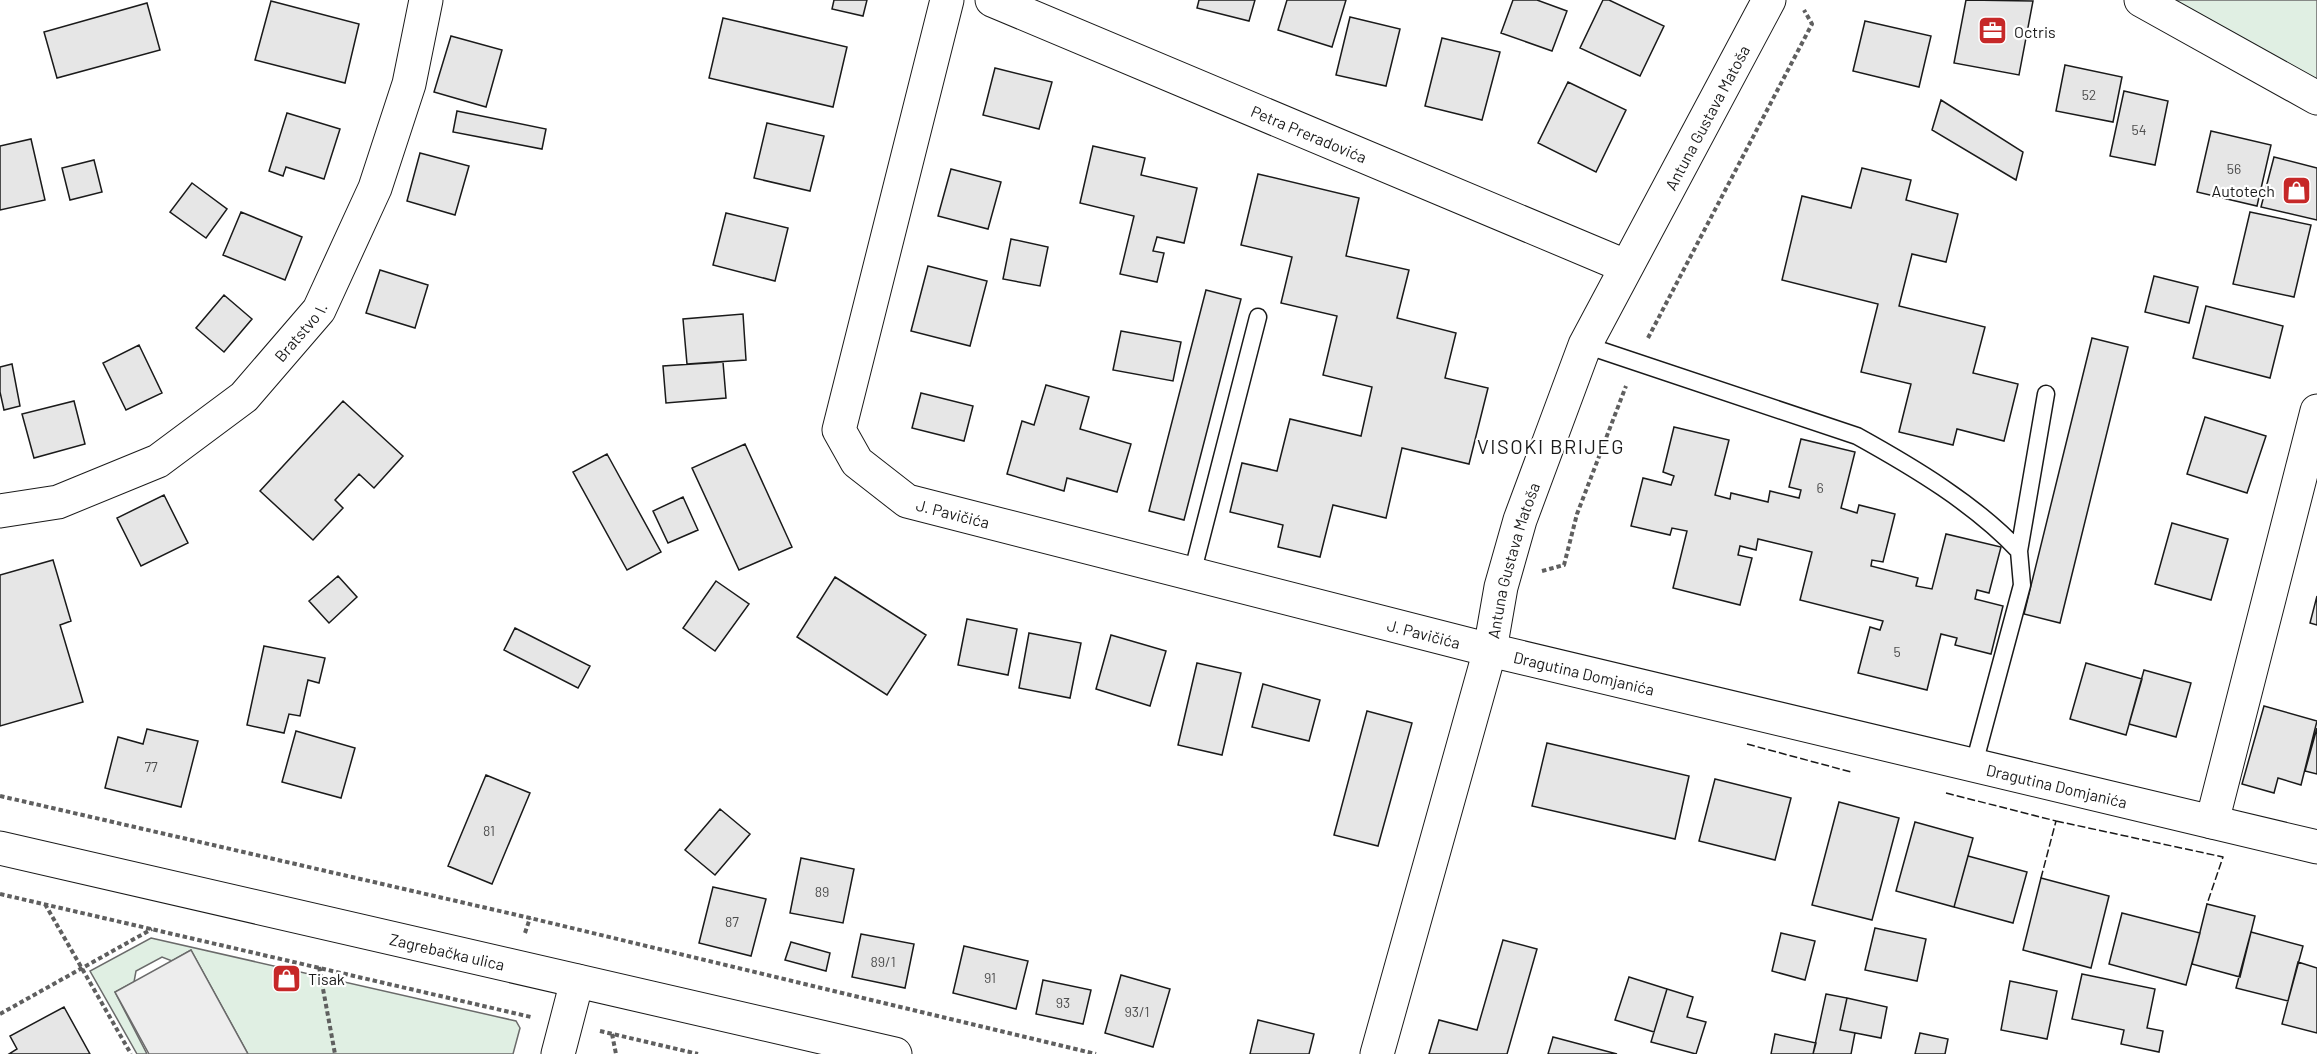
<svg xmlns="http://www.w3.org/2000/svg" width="2317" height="1054" viewBox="0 0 2317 1054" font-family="Barlow,sans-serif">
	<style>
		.green { fill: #e0efe3; stroke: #6a6a6a; stroke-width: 1.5 }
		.parking { fill: #ededed; stroke: #6a6a6a; stroke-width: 1.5 }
		.building { fill: #e6e6e6; stroke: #1a1a1a; stroke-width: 1.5 }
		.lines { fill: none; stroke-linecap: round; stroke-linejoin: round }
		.lane-casing { stroke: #1a1a1a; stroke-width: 19 }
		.street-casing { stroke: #1a1a1a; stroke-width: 35 }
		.secondary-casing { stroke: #1a1a1a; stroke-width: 35 }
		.path { stroke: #5f5f5f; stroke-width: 4; stroke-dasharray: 4.5 3; stroke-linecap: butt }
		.lane { stroke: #fff; stroke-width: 16 }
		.street { stroke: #fff; stroke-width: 33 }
		.secondary { stroke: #fff; stroke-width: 33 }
		.fence { stroke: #1a1a1a; stroke-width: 1.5; stroke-dasharray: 8 3; stroke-linecap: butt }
		.labels { text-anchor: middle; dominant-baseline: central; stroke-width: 4.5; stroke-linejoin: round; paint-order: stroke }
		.number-label { font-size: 14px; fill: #4d4d4d }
		.poi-label { font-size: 16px; fill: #1a1a1a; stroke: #fff; text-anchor: start }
		.street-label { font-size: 16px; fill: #1a1a1a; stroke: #fff }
		.quarter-label { font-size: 20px; letter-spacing: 1.5px; fill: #1a1a1a; stroke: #fff }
	</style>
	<rect width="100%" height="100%" fill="#fff"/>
	<path class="green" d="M2172 0H2317V82Z
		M151 938 516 1021 520 1028 513 1054H248L191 950 172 961 162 957 136 971 134 982 115 992 147 1054H137L90 971Z"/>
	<path class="parking" d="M191 950 248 1054H149L115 992Z"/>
	<path class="building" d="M834 0H867L863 16 832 9Z
		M1199 0H1255L1249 21 1197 8Z
		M1287 0H1346L1332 47 1278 30Z
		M1513 0H1537L1567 11 1552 51 1501 33Z
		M1603 0H1609L1664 26 1640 76 1580 48Z
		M1966 0 2033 1 2019 75 1954 63Z
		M271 1 359 24 345 83 255 60Z
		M147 3 160 50 57 78 44 32Z
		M1350 17 1400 29 1386 86 1336 75Z
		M723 18 847 47 833 107 709 78Z
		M1865 21 1931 36 1919 87 1853 71Z
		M451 36 502 50 486 107 434 92Z
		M1442 38 1500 52 1482 120 1425 106Z
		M2065 65 2122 77 2113 122 2056 111Z
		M995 68 1052 82 1039 129 983 115Z
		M1568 82 1626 110 1596 172 1538 143Z
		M2124 91 2168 101 2155 165 2110 156Z
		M1941 100 2023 152 2016 180 1932 130Z
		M457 111 546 129 542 149 453 132Z
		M287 113 340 129 324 179 286 167 283 176 269 171Z
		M767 123 824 136 810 191 754 178Z
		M2211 131 2271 145 2257 206 2197 192Z
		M31 139 45 200 0 210V146Z
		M1093 146 1145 158 1141 175 1197 188 1184 243 1157 237 1153 251 1164 253 1157 282 1120 274 1134 216 1080 203Z
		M420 153 469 166 455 215 407 201Z
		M2274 157 2317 168V220L2261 207Z
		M94 160 102 192 70 200 62 168Z
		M1862 168 1911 180 1906 200 1958 214 1946 262 1912 254 1899 306 1985 327 1973 373 2018 384 2004 441 1957 429 1953 445 1899 432 1911 384 1861 372 1878 304 1782 280 1802 196 1851 208Z
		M951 169 1001 182 988 229 938 216Z
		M1258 174 1359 198 1346 256 1409 270 1397 318 1456 333 1445 378 1488 388 1469 464 1402 448 1386 518 1333 505 1320 557 1278 547 1283 525 1230 512 1242 463 1277 471 1290 419 1361 436 1372 387 1323 375 1337 316 1281 303 1292 257 1241 245Z
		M192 183 227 209 206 238 170 212Z
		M241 212 302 237 285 280 223 255Z
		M2250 212 2311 225 2294 297 2233 284Z
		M726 213 788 228 775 281 713 265Z
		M1011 239 1048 247 1040 286 1003 279Z
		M928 266 987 281 970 346 911 331Z
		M380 270 428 285 415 328 366 313Z
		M2154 276 2198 287 2189 323 2145 312Z
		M1206 290 1241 299 1184 520 1149 511Z
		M224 295 252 319 224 352 196 328Z
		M2206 306 2283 326 2270 378 2193 358Z
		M743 314 746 360 687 364 683 319Z
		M1121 331 1181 342 1173 381 1113 370Z
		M2092 338 2128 347 2060 623 2024 614Z
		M139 345 162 393 126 410 103 363Z
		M723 362 726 398 666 403 663 366Z
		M12 364 20 406 4 410 0 392V367Z
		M1046 385 1089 397 1080 429 1131 444 1117 492 1067 478 1064 491 1007 474 1022 421 1034 425Z
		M921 393 973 406 964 441 912 428Z
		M74 401 85 444 34 458 22 414Z
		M343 401 403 456 374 488 359 474 335 500 343 508 313 540 260 491Z
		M2205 417 2266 436 2247 493 2187 474Z
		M1674 427 1729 440 1715 495 1730 499 1731 493 1768 502 1770 491 1799 498 1801 490 1789 487 1801 439 1855 452 1841 508 1857 513 1859 505 1895 514 1883 562 1872 560 1871 566 1918 578 1916 586 1932 589 1946 534 2001 547 1989 593 1977 590 1975 599 2003 606 1991 654 1955 645 1957 638 1941 634 1927 690 1858 673 1870 627 1880 630 1883 621 1800 600 1812 552 1758 539 1756 550 1740 546 1738 555 1752 558 1740 605 1673 588 1687 531 1672 528 1670 535 1631 526 1643 478 1671 485 1674 476 1663 472Z
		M745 444 792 547 739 570 692 468Z
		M607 454 661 552 627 570 573 472Z
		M164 495 188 543 141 566 117 518Z
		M683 497 698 530 668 543 653 511Z
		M2172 523 2228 539 2211 600 2155 584Z
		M53 560 71 621 60 625 83 702 0 726V575Z
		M338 576 357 597 329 623 309 601Z
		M835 577 926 635 887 695 797 637Z
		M716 581 749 604 715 651 683 628Z
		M2317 596V625L2310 623Z
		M967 619 1017 629 1008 675 958 665Z
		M515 628 590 666 578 688 504 650Z
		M1029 633 1081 643 1070 698 1019 688Z
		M1111 635 1166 651 1150 706 1096 689Z
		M264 646 325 658 319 683 308 680 300 716 289 714 284 733 247 725Z
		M1197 663 1241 673 1222 755 1178 745Z
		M2086 663 2142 679 2126 735 2070 719Z
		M2144 670 2191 683 2176 737 2129 724Z
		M1263 684 1320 700 1309 741 1252 727Z
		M2264 706 2317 721 2301 785 2278 778 2274 793 2242 784Z
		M1367 711 1412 723 1378 846 1334 835Z
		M2317 728V774L2305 771Z
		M147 729 198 741 181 807 105 788 118 737 143 744Z
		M296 731 355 748 341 798 282 782Z
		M1547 743 1689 776 1675 839 1532 806Z
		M486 775 530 793 492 884 448 866Z
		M1715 779 1791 798 1775 860 1699 841Z
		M1839 802 1899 818 1872 920 1812 905Z
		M720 809 750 834 715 875 685 850Z
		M1915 822 1973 838 1954 907 1896 891Z
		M1968 856 2027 872 2013 923 1954 907Z
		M801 858 854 869 843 923 790 913Z
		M2041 878 2109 896 2091 968 2023 950Z
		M713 887 766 899 751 956 699 943Z
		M2207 904 2255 916 2240 977 2192 964Z
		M2122 913 2200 933 2186 985 2109 964Z
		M1875 928 1926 939 1917 981 1865 970Z
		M2251 932 2303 946 2288 1001 2236 988Z
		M1781 933 1815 941 1805 980 1772 971Z
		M861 934 914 944 905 988 852 977Z
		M1503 940 1537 949 1507 1054H1429L1439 1020 1477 1030Z
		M791 942 830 953 826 971 785 960Z
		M964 946 1028 961 1016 1009 953 993Z
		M2298 962 2317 968V1033L2282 1024Z
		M2082 974 2155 989 2147 1028 2163 1031 2159 1052 2121 1044 2124 1030 2072 1019Z
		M1121 975 1170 989 1153 1047 1105 1033Z
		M1629 977 1667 989 1654 1032 1615 1020Z
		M1043 980 1091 990 1083 1024 1036 1014Z
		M2010 981 2057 991 2047 1039 2001 1030Z
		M1667 989 1693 997 1687 1017 1706 1022 1696 1054 1651 1042Z
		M1826 994 1847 998 1840 1030 1855 1033 1851 1054H1813Z
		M1847 998 1887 1007 1881 1038 1840 1030Z
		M64 1007 90 1054H9L17 1049 10 1036Z
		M1258 1020 1314 1034 1309 1054H1250Z
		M1920 1033 1948 1039 1945 1054H1915Z
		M1775 1034 1816 1043 1813 1054H1771Z
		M1553 1037 1617 1054H1548Z"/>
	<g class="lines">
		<defs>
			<path id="lane" d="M1585 345 1857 436C1913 467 1975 504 2019 551
				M1192 574 1258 317
				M1974 764 2022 585 2019 551 2046 394"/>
			<g id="street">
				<path id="s1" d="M947 0 839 430 857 462 907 501 1490 650 2212 822 2317 411"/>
				<path id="s2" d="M992 0 1625 266"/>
				<path d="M2141 0 2317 98"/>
				<path id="s3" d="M0 511 58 502 158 461 244 397 319 310 375 188 409 84 426 0"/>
				<path d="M2212 822 2317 847"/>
				<path d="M558 1054 577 981"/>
				<path id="s4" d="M1377 1054 1490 650 1501 587 1520 520 1585 345 1769 0"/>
			</g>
			<g id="secondary">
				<path id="s5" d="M0 848 895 1054"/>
			</g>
		</defs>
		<use href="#lane" class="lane-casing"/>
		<use href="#street" class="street-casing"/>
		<use href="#secondary" class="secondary-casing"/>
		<path class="path" d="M1648 338 1812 24 1804 10
			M1542 571 1564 565 1577 514 1626 386
			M0 796 530 918 1096 1054
			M0 894 531 1017
			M45 904 131 1054
			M525 933 530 918
			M319 967 335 1054
			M0 1014 152 929
			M600 1031 698 1054
			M612 1034 616 1054"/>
		<use href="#lane" class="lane"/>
		<use href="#street" class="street"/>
		<use href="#secondary" class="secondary"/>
		<path class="fence" d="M1747 744 1851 772
			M1946 793 2056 821 2041 878
			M2056 821 2223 857 2207 904"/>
	</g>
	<defs>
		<symbol id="office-square" viewBox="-11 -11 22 22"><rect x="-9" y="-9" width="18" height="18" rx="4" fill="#c62828" stroke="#fff"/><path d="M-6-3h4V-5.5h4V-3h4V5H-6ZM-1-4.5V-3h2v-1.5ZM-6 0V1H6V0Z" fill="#fff"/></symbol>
		<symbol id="shop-square" viewBox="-11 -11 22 22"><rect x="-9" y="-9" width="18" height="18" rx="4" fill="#c62828" stroke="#fff"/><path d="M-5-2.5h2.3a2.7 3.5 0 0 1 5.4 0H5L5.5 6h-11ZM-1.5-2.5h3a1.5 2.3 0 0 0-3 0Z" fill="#fff"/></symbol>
	</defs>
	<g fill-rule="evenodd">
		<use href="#office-square" x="1976" y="14" width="33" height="33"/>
		<use href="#shop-square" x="2280" y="174" width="33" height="33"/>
		<use href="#shop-square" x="270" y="962" width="33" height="33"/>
	</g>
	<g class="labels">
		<g class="number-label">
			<text x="2089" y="94">52</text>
			<text x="2139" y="129">54</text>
			<text x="2234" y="168">56</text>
			<text x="1820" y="487">6</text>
			<text x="1897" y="651">5</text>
			<text x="151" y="766">77</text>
			<text x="489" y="830">81</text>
			<text x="822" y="891">89</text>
			<text x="732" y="921">87</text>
			<text x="883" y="961">89/1</text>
			<text x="990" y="977">91</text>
			<text x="1063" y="1002">93</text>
			<text x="1137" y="1011">93/1</text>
		</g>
		<g class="poi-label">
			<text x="2014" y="31">Octris</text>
			<text x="2275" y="190" text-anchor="end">Autotech</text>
			<text x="308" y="978">Tisak</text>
		</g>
		<g class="street-label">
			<text stroke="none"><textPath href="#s4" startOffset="998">Antuna Gustava Matoša</textPath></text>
			<text stroke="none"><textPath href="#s2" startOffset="344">Petra Preradovića</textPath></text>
			<text stroke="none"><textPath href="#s3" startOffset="360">Bratstvo I.</textPath></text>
			<text stroke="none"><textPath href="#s1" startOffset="591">J. Pavičića</textPath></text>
			<text stroke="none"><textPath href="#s4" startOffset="512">Antuna Gustava Matoša</textPath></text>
			<text stroke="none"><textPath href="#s1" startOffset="1077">J. Pavičića</textPath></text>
			<text stroke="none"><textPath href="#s1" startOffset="1242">Dragutina Domjanića</textPath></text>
			<text stroke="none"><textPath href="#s1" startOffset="1728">Dragutina Domjanića</textPath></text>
			<text stroke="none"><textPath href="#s5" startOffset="459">Zagrebačka ulica</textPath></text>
		</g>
		<g class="quarter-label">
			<text x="1551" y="446">VISOKI BRIJEG</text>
		</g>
	</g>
</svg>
